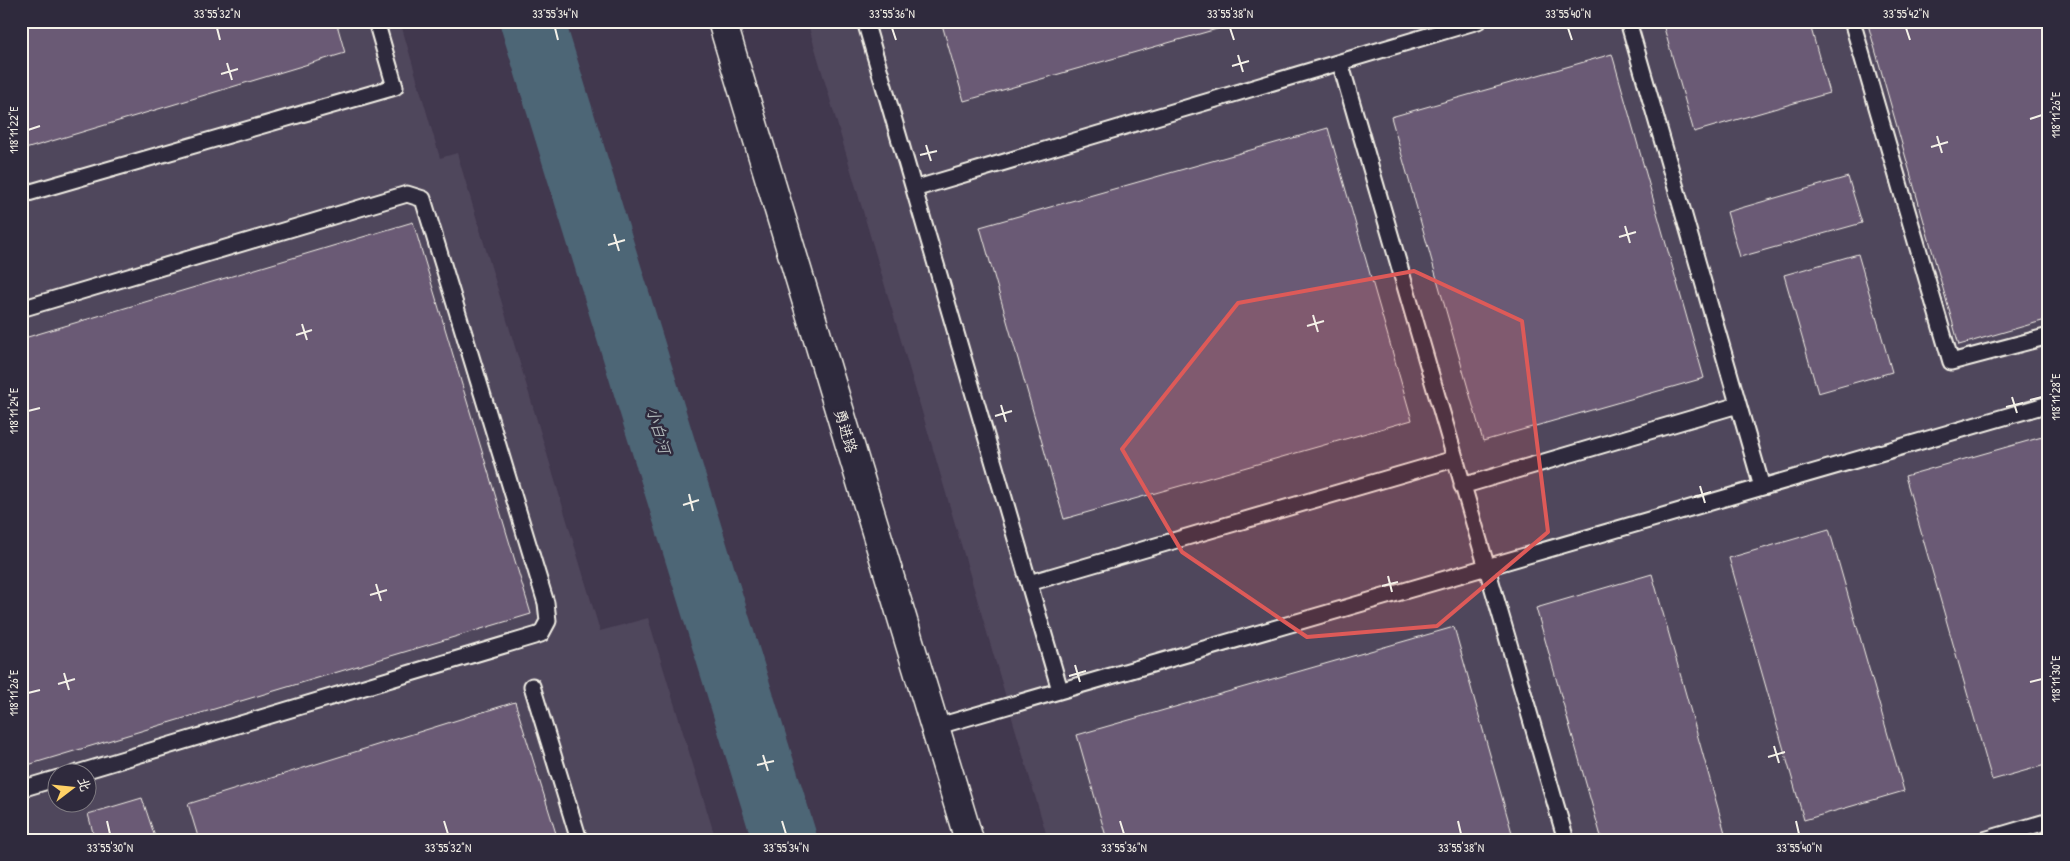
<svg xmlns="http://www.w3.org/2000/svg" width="2070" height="861" viewBox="0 0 2070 861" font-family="'Patrick Hand','LXGW WenKai TC',sans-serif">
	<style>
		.built { fill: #50465c; fill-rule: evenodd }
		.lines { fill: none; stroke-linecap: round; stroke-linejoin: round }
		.river { stroke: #4d6676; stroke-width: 64 }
		.building { fill: #6a5a74; stroke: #f4f1e8 }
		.service-casing { stroke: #f4f1e8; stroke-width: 19 }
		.tertiary-casing { stroke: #f4f1e8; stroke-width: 31 }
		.service { stroke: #2f2a3d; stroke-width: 15 }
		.tertiary { stroke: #2f2a3d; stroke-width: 28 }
		.marked { fill: #de5a58; fill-opacity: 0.2; stroke: #de5a58; stroke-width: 4; stroke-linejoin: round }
		.ticks { fill: none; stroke: #f4f1e8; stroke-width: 2 }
		.labels { text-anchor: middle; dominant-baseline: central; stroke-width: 5; stroke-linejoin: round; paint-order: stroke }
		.street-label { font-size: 15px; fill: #f4f1e8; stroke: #2f2a3d }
		.water-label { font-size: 16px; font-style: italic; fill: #b1b9ba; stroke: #2f2a3d }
		.neatline { fill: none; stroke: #f4f1e8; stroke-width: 2 }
		.ticks-label { font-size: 12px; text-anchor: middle; fill: #f4f1e8 }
	</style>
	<rect width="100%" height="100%" fill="#41384e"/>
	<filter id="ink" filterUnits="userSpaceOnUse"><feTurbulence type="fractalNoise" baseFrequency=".02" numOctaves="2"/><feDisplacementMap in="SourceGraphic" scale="10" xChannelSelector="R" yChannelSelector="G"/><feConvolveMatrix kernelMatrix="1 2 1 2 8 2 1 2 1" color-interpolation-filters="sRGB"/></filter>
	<g filter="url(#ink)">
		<path class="built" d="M21 21H400L440 158 457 153 600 631 648 618 716 840H21ZM58 774H88V804H58Z
			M807 21H2049V840H1048Z"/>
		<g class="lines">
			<path class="river" d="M532 21 785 840"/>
		</g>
		<path class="building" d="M21 21H336L345 53 22 150Z
			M941 21H1245L964 101Z
			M1662 21H1809L1829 93 1694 132Z
			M1867 21H2049V319L1959 345Z
			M1612 54 1704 378 1483 441 1391 117Z
			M1328 128 1412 420 1064 519 980 227Z
			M1848 177 1862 223 1740 257 1727 212Z
			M413 222 531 614 21 767V339Z
			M1858 254 1892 372 1818 393 1784 275Z
			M2049 435V764L1992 780 1905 476Z
			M1829 529 1904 791 1804 820 1729 558Z
			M1652 574 1727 840H1602L1536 608Z
			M1454 627 1514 840H1107L1077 735Z
			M515 702 558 840H199L188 804Z
			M142 798 156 840H95L88 814Z"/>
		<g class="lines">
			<defs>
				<path id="service" d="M865 21 1060 690
					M1628 21 1762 487
					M1852 21 1951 362 2049 336
					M1340 62 1566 840
					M914 189 1478 21
					M21 195 395 87 376 21
					M21 309 407 194 423 199 546 603 548 621 541 634 74 774
					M1462 486 1738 405
					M1029 583 1454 459
					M532 686 579 840
					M935 727 2049 404
					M21 789 58 778
					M1984 840 2049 821"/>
				<path id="tertiary" d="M722 21 969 840"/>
			</defs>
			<use href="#service" class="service-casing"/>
			<use href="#tertiary" class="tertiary-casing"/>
			<use href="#service" class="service"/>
			<use href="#tertiary" class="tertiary"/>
		</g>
	</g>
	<path class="marked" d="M1414 271 1522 321 1548 532 1437 626 1307 637 1182 552 1122 449 1238 303Z"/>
	<path class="ticks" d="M217 28 220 40M555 28 558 40M892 28 896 40M1230 28 1234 40M1568 28 1572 40M1906 28 1910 40M1238 55 1243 72M227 63 232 80M1232 66 1249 61M221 74 238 69M2030 119 2042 115M28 130 40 126M1937 136 1942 153M926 145 931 161M1931 147 1948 142M920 155 937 151M1625 226 1630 243M614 234 619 251M1619 237 1636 232M608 245 625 240M1313 315 1318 332M302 324 307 340M1307 326 1324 321M296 335 312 330M2012 397 2017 413M2030 400 2042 397M1001 405 1006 422M2006 407 2023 403M28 411 40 408M995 416 1012 411M1700 486 1705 503M689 494 693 511M1694 497 1711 492M683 505 699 500M1388 576 1392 592M376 584 381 601M1382 586 1398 582M370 595 387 590M1075 665 1080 682M64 673 69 690M1069 676 1086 671M2030 682 2042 679M58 684 75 679M28 693 40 690M1774 746 1779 763M763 755 768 771M1768 757 1785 752M757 765 774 761M107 821 110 834M444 821 448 834M782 821 786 834M1120 821 1124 834M1458 821 1461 834M1796 821 1799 834"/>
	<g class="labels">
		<g class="street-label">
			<text transform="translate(846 431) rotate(73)">勇进路</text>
		</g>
		<g class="water-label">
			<text transform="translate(659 430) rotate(73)">小白河</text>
		</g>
	</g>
	<rect width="2070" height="861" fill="none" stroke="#2f2a3d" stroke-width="55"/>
	<g transform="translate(72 788) rotate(74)"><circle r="24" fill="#2f2a3d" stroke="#7e7a81"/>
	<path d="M0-4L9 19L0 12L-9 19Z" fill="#ffd166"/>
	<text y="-8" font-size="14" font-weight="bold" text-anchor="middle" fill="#f4f1e8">北</text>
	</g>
	<rect x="28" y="28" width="2014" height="806" class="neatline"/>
	<g class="ticks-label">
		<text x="217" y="18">33°55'32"N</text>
		<text x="555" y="18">33°55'34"N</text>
		<text x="892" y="18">33°55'36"N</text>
		<text x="1230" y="18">33°55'38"N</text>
		<text x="1568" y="18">33°55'40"N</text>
		<text x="1906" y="18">33°55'42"N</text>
		<text transform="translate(2056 115) rotate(-90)" y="4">118°11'26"E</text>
		<text transform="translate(14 130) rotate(-90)" y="4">118°11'22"E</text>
		<text transform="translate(2056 397) rotate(-90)" y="4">118°11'28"E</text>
		<text transform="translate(14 411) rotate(-90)" y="4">118°11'24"E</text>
		<text transform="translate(2056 679) rotate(-90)" y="4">118°11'30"E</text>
		<text transform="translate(14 693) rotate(-90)" y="4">118°11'26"E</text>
		<text x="110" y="852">33°55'30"N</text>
		<text x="448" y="852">33°55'32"N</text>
		<text x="786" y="852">33°55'34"N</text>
		<text x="1124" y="852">33°55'36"N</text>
		<text x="1461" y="852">33°55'38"N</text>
		<text x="1799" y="852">33°55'40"N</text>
	</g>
</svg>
